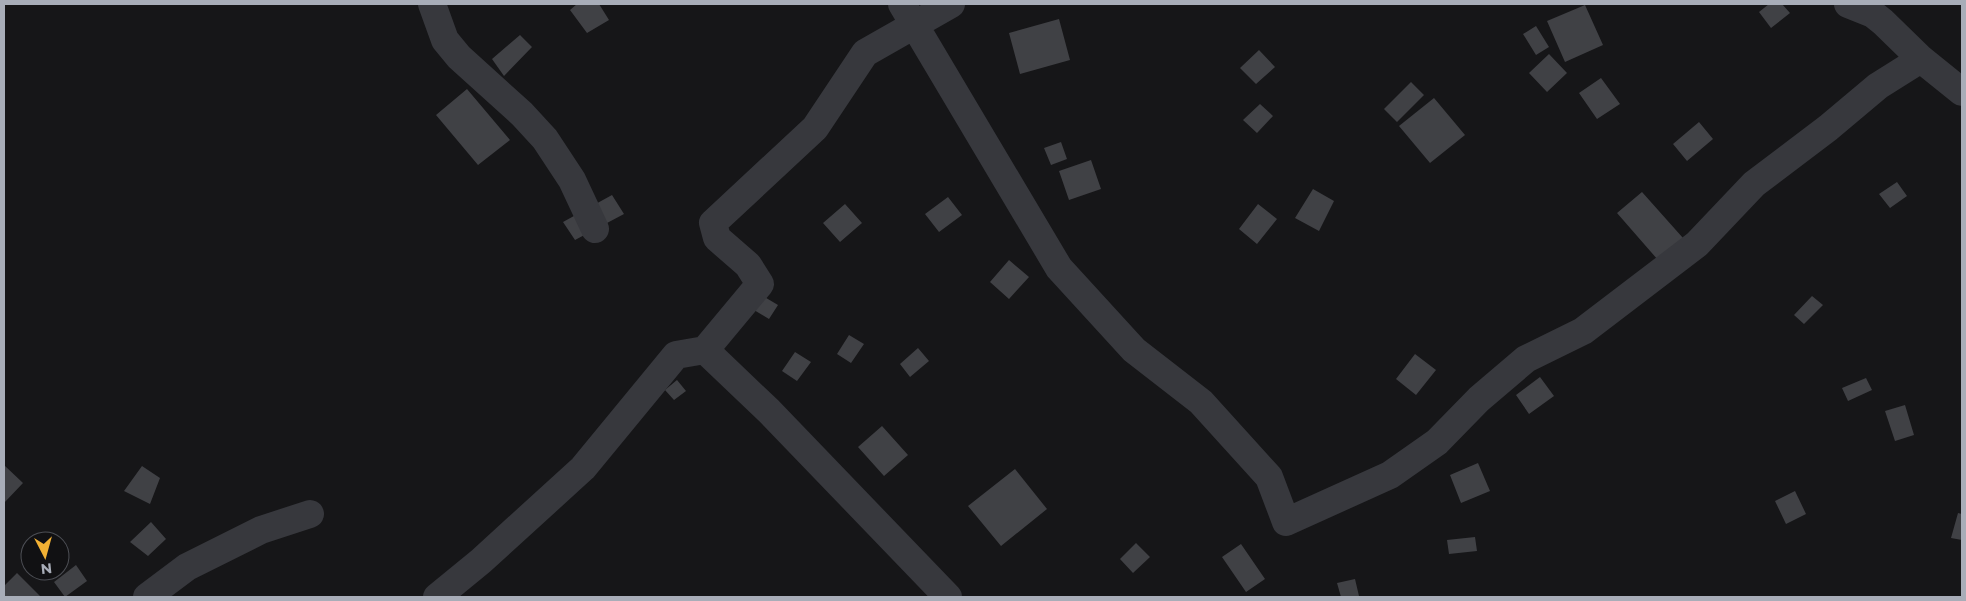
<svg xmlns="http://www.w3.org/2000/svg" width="1966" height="601" viewBox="0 0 1966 601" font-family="Montserrat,sans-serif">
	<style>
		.building { fill: #404145 }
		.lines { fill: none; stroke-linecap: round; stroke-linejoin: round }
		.minor { stroke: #37383d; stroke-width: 28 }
	</style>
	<rect width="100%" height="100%" fill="#161618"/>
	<path class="building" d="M577 4H599L609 20 587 33 570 10Z
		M1769 4H1782L1790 13 1771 28 1759 12Z
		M1585 5 1603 45 1565 62 1547 21Z
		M1059 19 1070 60 1020 74 1009 33Z
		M1536 26 1549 47 1536 55 1523 34Z
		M520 35 532 47 504 76 492 59Z
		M1259 50 1275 67 1256 84 1240 68Z
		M1549 54 1567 73 1547 92 1529 73Z
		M1601 78 1620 104 1597 119 1579 93Z
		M1411 82 1424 95 1397 122 1384 109Z
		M467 89 510 140 478 165 436 115Z
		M1434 98 1465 135 1430 163 1399 126Z
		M1260 104 1273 116 1257 133 1243 120Z
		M1699 122 1713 139 1687 161 1673 144Z
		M1061 142 1067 159 1051 165 1044 148Z
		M1091 160 1101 189 1069 200 1059 171Z
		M1897 182 1907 196 1890 208 1879 194Z
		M1313 189 1334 201 1319 231 1295 218Z
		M1642 192 1683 238 1658 260 1617 213Z
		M612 195 624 214 575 240 563 222Z
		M948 197 962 215 939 232 925 214Z
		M845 204 862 223 840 242 823 223Z
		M1258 204 1277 219 1257 244 1239 229Z
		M1009 260 1029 277 1009 299 990 282Z
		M758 293 778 305 769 319 749 307Z
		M1812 296 1823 305 1804 324 1794 315Z
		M849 335 864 344 851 363 837 354Z
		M918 348 929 361 910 377 900 364Z
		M795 352 811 362 797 381 782 371Z
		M1415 354 1436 370 1416 395 1396 379Z
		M1540 377 1554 396 1529 414 1516 395Z
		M1866 378 1872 390 1848 401 1842 388Z
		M677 380 686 391 674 400 665 390Z
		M1905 405 1914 435 1895 441 1885 411Z
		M882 426 908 455 884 476 858 447Z
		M1478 463 1490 491 1461 503 1450 475Z
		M4 465 23 483 4 503Z
		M142 466 160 478 150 504 124 491Z
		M1015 469 1047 509 1001 546 968 506Z
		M1795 491 1806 514 1786 524 1775 501Z
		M1958 513 1962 514V540L1951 538Z
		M151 522 166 539 148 556 130 542Z
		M1475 537 1477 551 1449 554 1447 540Z
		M1136 543 1150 557 1133 573 1120 559Z
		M1241 544 1265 579 1246 592 1222 557Z
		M76 565 87 581 65 597 54 582Z
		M17 573 41 597H4V586Z
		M1355 579 1359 596 1341 597 1337 583Z"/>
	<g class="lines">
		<path class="minor" d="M432 4 445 40 459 57 522 114 545 139 572 180 595 229
			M902 4 1059 268 1134 350 1201 402 1269 477 1286 522 1390 475 1437 442 1479 399 1526 359 1583 331 1697 244 1754 184 1828 128 1878 86 1921 59
			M1848 4 1873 14 1883 22 1921 59 1962 92
			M705 350 769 411 948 597
			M147 597 187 567 261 530 310 514
			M437 597 481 561 583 468 676 355 705 350 760 284 748 265 717 238 713 223 815 128 865 53 951 4"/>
	</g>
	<rect width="1966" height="601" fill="none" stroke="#a8adb8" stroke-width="10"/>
	<g transform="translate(45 556) rotate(174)"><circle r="24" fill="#111113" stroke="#4d4f55"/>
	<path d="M0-4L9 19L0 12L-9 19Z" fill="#f2b134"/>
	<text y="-8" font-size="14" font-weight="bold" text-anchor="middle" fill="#a8adb8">N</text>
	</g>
</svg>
